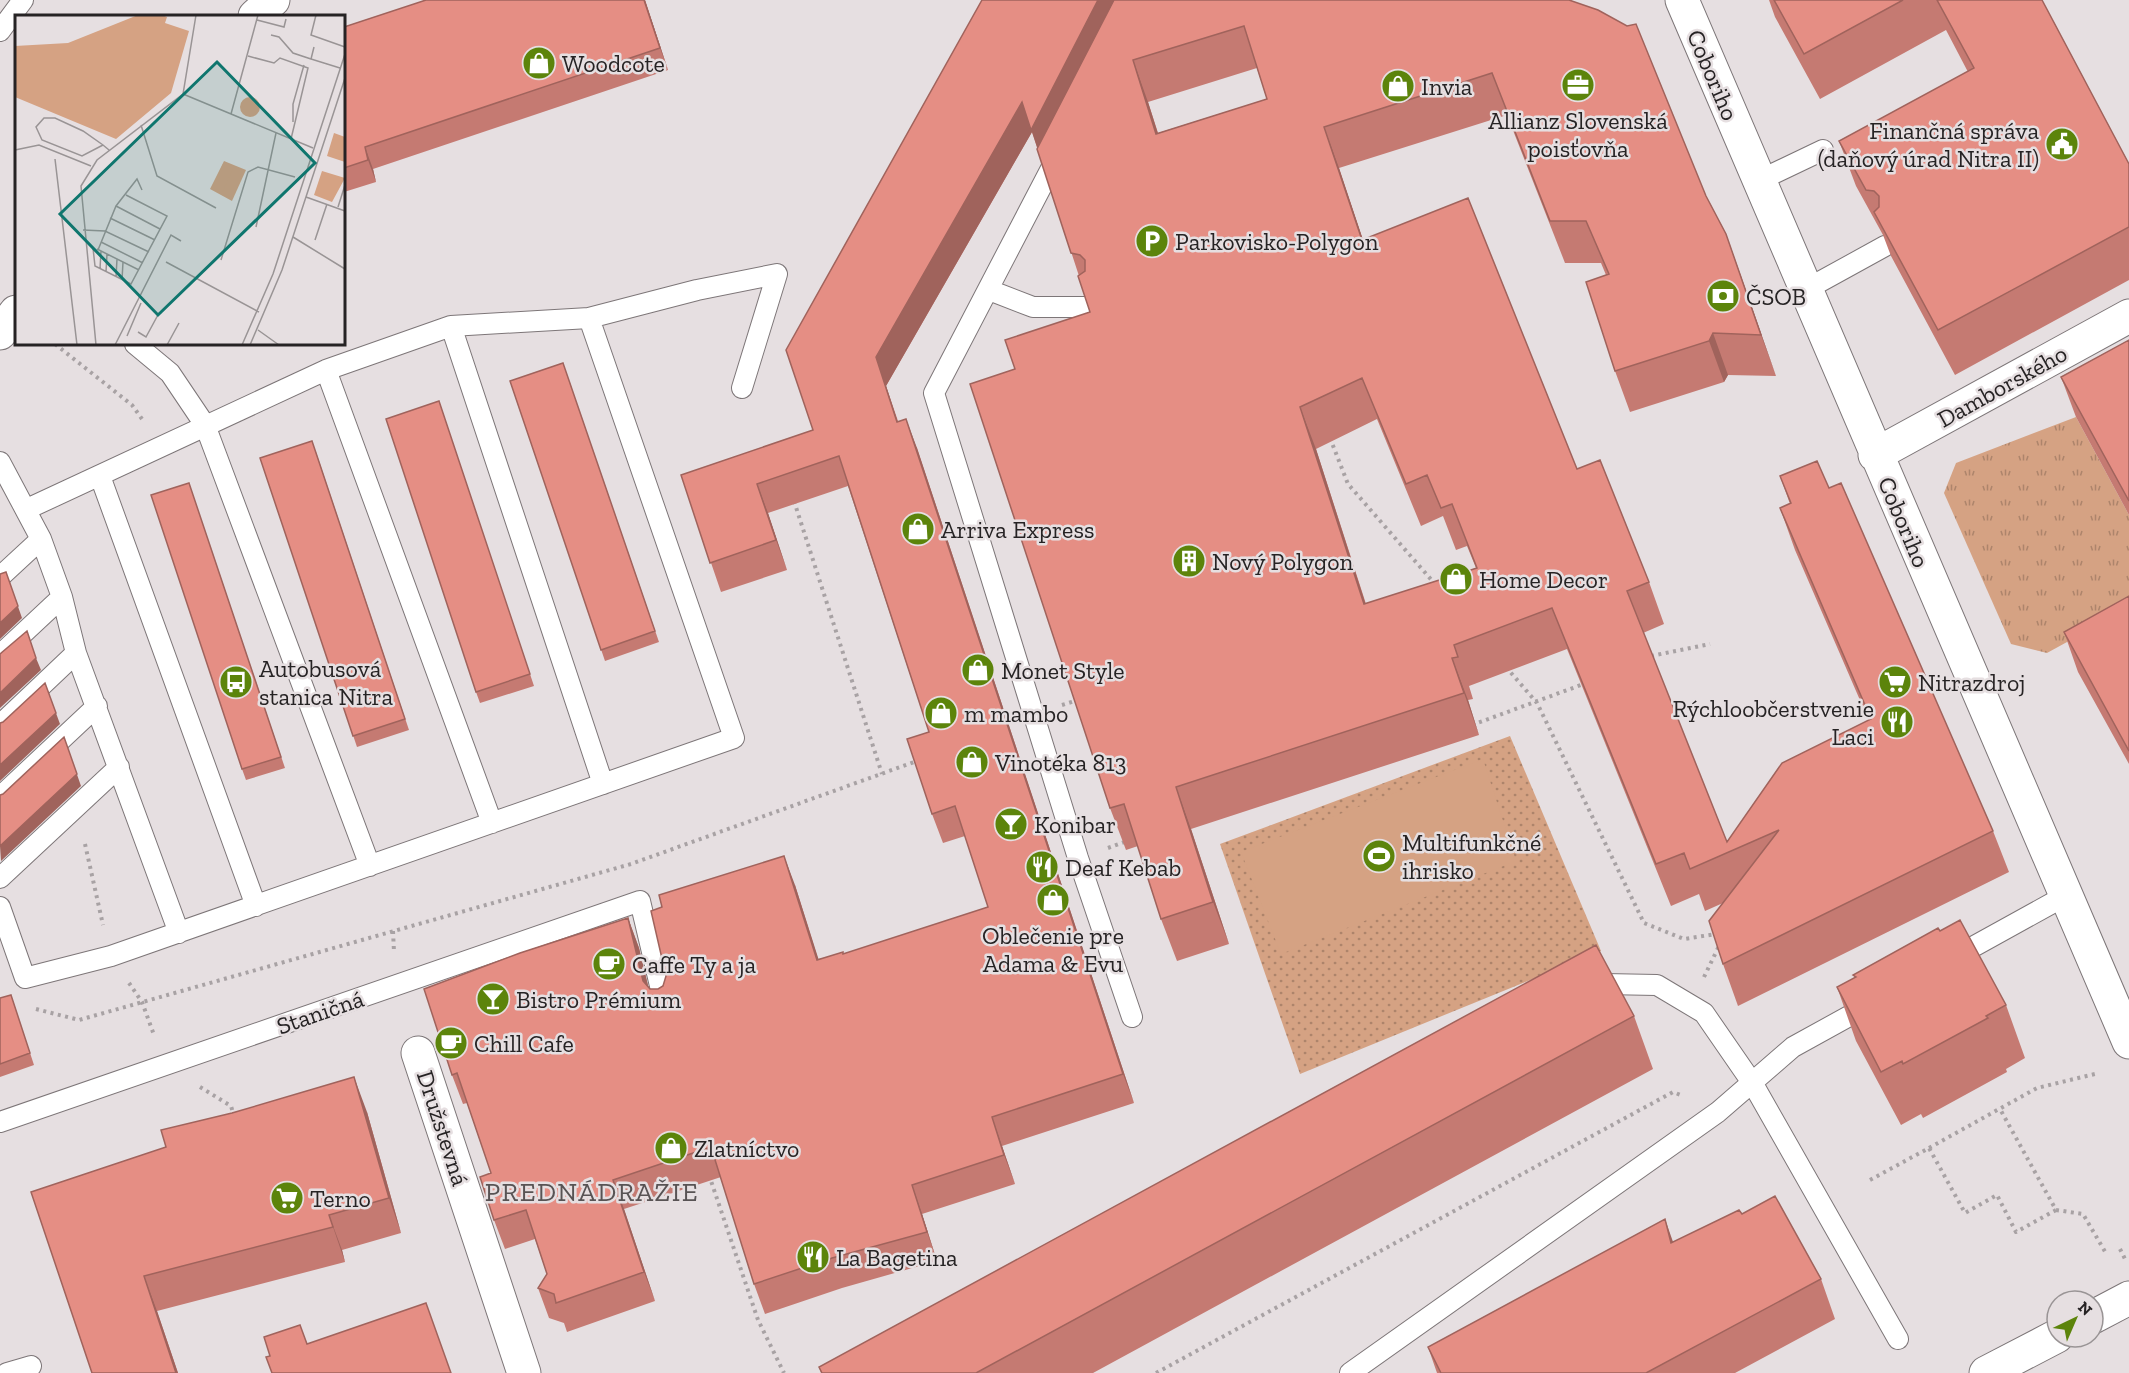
<svg xmlns="http://www.w3.org/2000/svg" width="2129" height="1373" viewBox="0 0 2129 1373" font-family="'Zilla Slab',serif">
	<style>
		.grass { fill: url(#grass-tufts) }
		.park { fill: url(#park-dots) }
		.pitch { fill: #d5a283 }
		.lines { fill: none; stroke-linecap: round; stroke-linejoin: round }
		.lane-casing { stroke: #7d7678; stroke-width: 22 }
		.street-casing { stroke: #7d7678; stroke-width: 35 }
		.primary-casing { stroke: #7d7678; stroke-width: 35 }
		.path { stroke: #a8a2a4; stroke-width: 4; stroke-dasharray: 3 4.5; stroke-linecap: butt }
		.lane { stroke: #fff; stroke-width: 20 }
		.street { stroke: #fff; stroke-width: 33 }
		.primary { stroke: #fff; stroke-width: 33 }
		.wall { fill: #c57a72; fill-rule: evenodd }
		.shaded-wall { fill: #a0635c }
		.building { fill: #e58e84; stroke: #a0635c; stroke-width: 1.5; fill-rule: evenodd }
		.labels { text-anchor: middle; dominant-baseline: central; stroke-width: 5; stroke-linejoin: round; paint-order: stroke }
		.poi-label { font-size: 24px; fill: #262324; stroke: #e6dfe1; text-anchor: start }
		.street-label { font-size: 24px; fill: #262324; stroke: #e6dfe1 }
		.quarter-label { font-size: 27px; letter-spacing: 1.5px; fill: #585354; stroke: #e6dfe1 }
		.inset-road { fill: none; stroke: #999495; stroke-width: 1.5 }
		.view { fill: #0f766e; fill-opacity: 0.15; stroke: #0f766e; stroke-width: 3 }
		.inset-edge { fill: none; stroke: #262324; stroke-width: 3 }
	</style>
	<defs>
		<pattern id="grass-tufts" width="24" height="20" patternUnits="userSpaceOnUse" patternTransform="scale(1.5)"><rect width="24" height="20" fill="#d5a283"/><path d="M3 7l-1-3M5 7V3M7 7l1-3M15 17l-1-3M17 17v-4M19 17l1-3" fill="none" stroke="#ad846b"/></pattern>
		<pattern id="park-dots" width="8" height="8" patternUnits="userSpaceOnUse" patternTransform="scale(1.5)"><rect width="8" height="8" fill="#d5a283"/><path d="M2 2h.1M6 6h.1" fill="none" stroke="#ad846b" stroke-width="1.8" stroke-linecap="round"/></pattern>
	</defs>
	<rect width="100%" height="100%" fill="#e6dfe1"/>
	<path class="grass" d="M2076 417 2129 515V608L2047 653 2011 644 1944 493 1956 463Z"/>
	<path class="park" d="M1510 736 1601 951 1300 1074 1220 844Z"/>
	<path class="pitch" d="M1483 759 1516 861 1281 954 1241 852Z"/>
	<g class="lines">
		<defs>
			<path id="lane" d="M0 31 23 0
				M1058 155 934 393 1078 858 1132 1017
				M1758 181 1823 150
				M989 290 1033 307H1090
				M1805 290 1885 246
				M451 326 603 784
				M135 344 170 373 205 425 370 866
				M326 370 492 823
				M0 462 41 539 62 597 76 653 179 933
				M100 476 256 906
				M27 509 326 370 451 326 589 318 697 290 777 274 742 388
				M0 577 41 539
				M0 655 62 597
				M0 725 76 653
				M0 797 97 706
				M0 878 119 767
				M0 907 25 978 111 956 734 738 589 318
				M1951 959 2065 896
				M1591 990 1604 984 1657 985 1704 1013 1753 1084 1898 1339
				M0 1122 640 901 665 1007
				M7 1373 31 1366
				M1350 1373 1718 1112 1793 1047 1871 1004"/>
			<path id="street" d="M1682 0 2129 1042
				M255 16 273 0
				M0 333 16 312
				M1875 455 2129 316
				M418 1053 524 1373"/>
			<path id="primary" d="M2093 1317 2129 1298
				M1986 1373 2057 1336"/>
		</defs>
		<use href="#lane" class="lane-casing"/>
		<use href="#street" class="street-casing"/>
		<use href="#primary" class="primary-casing"/>
		<path class="path" d="M55 344 132 405 142 419
			M1330 438 1348 484 1435 584
			M794 501 882 774
			M1651 656 1710 644
			M1506 667 1537 703 1644 923 1684 939 1716 934
			M1062 705 1078 700
			M1472 725 1581 685
			M85 844 103 925
			M1108 848 1127 841
			M393 931 394 952
			M1704 977 1719 946
			M129 983 142 1002 154 1035
			M36 1009 79 1020 631 864 917 761
			M200 1087 231 1106 234 1116
			M1929 1148 2037 1088 2099 1073
			M709 1175 758 1320 784 1373
			M1870 1180 1929 1148 1965 1213 1997 1195 2016 1232 2056 1210 2000 1109
			M2056 1210 2083 1214 2107 1255
			M2120 1249 2125 1259
			M1156 1373 1673 1092 1683 1096"/>
		<use href="#lane" class="lane"/>
		<use href="#street" class="street"/>
		<use href="#primary" class="primary"/>
	</g>
	<path class="wall" d="M426 0H645L668 70 373 169 376 182 344 192V27Z
		M982 0H1569L1706 196 1726 234 1776 376 1728 375 1724 382 1630 412 1615 371 1606 275 1601 263H1565L1507 115 1339 168 1363 240 1577 469 1649 582 1664 624 1643 633 1727 842 1869 721 1795 550 1780 508 1790 504 1780 476 1829 488 1993 831 2009 872 1738 1006 1723 964V903L1705 911 1699 894 1671 906 1567 649 1469 686 1473 699 1468 700 1479 735 1191 829 1229 944 1177 961 1161 919 1138 846 1126 850 1110 808 1015 369 1090 312 1079 276 1032 132 886 386 898 421 917 448 1134 1103 1002 1146 1015 1184 922 1214 937 1261 842 1288 765 1314 754 1284 721 1177 624 1209 655 1301 567 1332 564 1323 549 1318 538 1288 547 1274 535 1239 505 1249 494 1220 491 1173 467 1103 463 1104 452 1075 628 918 639 948 648 986 650 989H658L795 885 818 959 844 954 988 907 965 836 943 843 932 814 929 732 848 486 768 513 787 570 721 592 681 475 813 430ZM1257 68 1267 99 1158 133 1148 102ZM1377 419 1421 526 1443 516 1456 550 1467 546 1476 568 1366 604 1316 449Z
		M1769 0H2042L2129 164V280L1955 375 1891 256 1883 235 1856 186 1839 141 1968 72 1946 30 1820 99 1775 17Z
		M2129 340V515L2076 417 2061 377Z
		M563 363 659 642 605 661 510 381Z
		M439 401 534 686 480 703 476 692Z
		M316 452 409 730 357 747 260 458Z
		M189 483 285 768 246 780 242 769Z
		M2129 596V764L2078 672 2064 632Z
		M1853 975 2006 1005 2025 1058 2006 1069 2007 1072 1923 1118 1921 1114 1901 1125 1856 1041 1837 987 1855 978Z
		M11 995 34 1065 0 1077V998Z
		M1634 1016 1653 1069 1093 1373H821L819 1367Z
		M367 1112 401 1233 342 1250 345 1262 157 1311 178 1373H92L31 1192Z
		M1742 1214 1821 1279 1835 1319 1735 1373H1437L1428 1347Z"/>
	<path class="shaded-wall" d="M644 0H645L668 70 660 48Z
		M1098 0H1124L1041 159 1032 132 886 386 907 451 897 422 876 357 1022 102Z
		M1133 60 1148 102 1171 175 1156 134Z
		M1324 127 1339 168 1377 282 1362 240Z
		M365 147 373 169 376 182 368 160Z
		M1726 234 1741 276 1776 376 1761 335Z
		M1713 333 1728 375 1724 382 1709 341Z
		M1300 407 1316 449 1379 646 1364 604Z
		M906 419 917 448 1134 1103 1123 1074Z
		M757 484 768 513 787 570 776 540Z
		M6 572 22 618 0 639V623Z
		M36 658 41 670 0 708V693Z
		M1452 658 1468 700 1479 735 1464 693Z
		M45 683 60 724 0 781V765Z
		M64 737 81 786 1 861 0 846Z
		M1176 787 1191 829 1229 944 1213 902Z
		M784 856 795 885 828 989 817 960Z
		M628 918 639 948 654 1010 643 981Z
		M354 1077 367 1112 401 1233 389 1198Z
		M992 1117 1002 1146 1015 1184 1004 1155Z
		M613 1180 624 1209 655 1301 644 1272Z
		M912 1185 922 1214 937 1261 927 1232Z
		M329 1215 342 1250 345 1262 333 1227Z
		M1665 1219 1679 1259 1671 1243Z
		M144 1276 157 1311 178 1373H176Z"/>
	<path class="building" d="M426 0H644L660 48 365 147 368 160 344 168V27Z
		M982 0H1098L1031 130 1022 102 876 357 897 422 906 419 1123 1074 992 1117 1004 1155 912 1185 927 1232 832 1258 754 1284 711 1147 613 1180 644 1272 556 1303 554 1294 538 1288 547 1274 526 1210 494 1220 480 1177 491 1173 457 1073 452 1075 424 989 520 953 628 918 643 981 650 989H658L663 986 666 976 651 911 662 907 659 895 784 856 817 960 843 952V954L988 907 955 806 932 814 907 739 929 732 839 456 757 484 776 540 710 563 681 475 813 430 786 350Z
		M1114 0H1569L1598 10 1627 26 1636 24 1706 196 1726 234 1761 335 1713 333 1709 341 1615 371 1586 282 1609 274 1586 221H1550L1492 73 1324 127 1362 240 1468 198 1577 469 1600 460 1649 582 1627 591 1727 842 1782 763 1871 719 1780 508 1791 503 1780 476 1817 461 1829 488 1841 483 1993 831 1723 964 1709 921 1779 830 1690 869 1684 853 1656 864 1552 608 1454 645 1458 657 1452 658 1464 693 1176 787 1213 902 1161 919 1124 804 1110 808 970 384 1015 369 1005 340 1090 312 1078 276 1085 271V260L1080 255 1071 253 1037 149ZM1244 26 1267 99 1156 134 1133 60ZM1362 378 1406 484 1427 475 1441 508 1452 504 1477 568 1364 604 1300 407Z
		M1774 0H1903L1804 54Z
		M1937 0H2042L2129 164V227L1938 330 1874 212 1879 207V196L1874 191 1866 190 1839 141 1974 68Z
		M2129 340V501L2061 377Z
		M563 363 655 631 601 650 510 381Z
		M439 401 530 674 476 692 386 419Z
		M312 441 405 719 353 736 260 458Z
		M189 483 281 757 242 769 151 495Z
		M6 572 18 606 0 623V574Z
		M2129 596V751L2064 632Z
		M27 631 36 658 0 693V654Z
		M45 683 56 713 0 765V723L3 722Z
		M64 737 77 774 0 846V795L3 794Z
		M1960 920 2006 1005 1986 1016 1988 1018 1903 1064 1902 1061 1881 1072 1837 987 1856 977 1853 975 1938 928 1940 931Z
		M1596 945 1634 1016 976 1373H822L819 1367Z
		M11 995 30 1053 0 1064V998Z
		M354 1077 389 1198 329 1215 333 1227 144 1276 176 1373H92L31 1192 166 1147 161 1130 232 1113Z
		M1775 1196 1821 1279 1646 1373H1441L1428 1347 1665 1219 1671 1243 1739 1210 1742 1214Z
		M426 1303 451 1373H272L266 1357 270 1356 264 1337 300 1325 307 1344Z"/>
	<defs>
		<symbol id="shop-disc" viewBox="-11 -11 22 22"><circle r="9.5" fill="#5c840b" stroke="#e6dfe1"/><path d="M-5-2.5h2.3a2.7 3.5 0 0 1 5.4 0H5L5.5 6h-11ZM-1.5-2.5h3a1.5 2.3 0 0 0-3 0Z" fill="#fff"/></symbol>
		<symbol id="office-disc" viewBox="-11 -11 22 22"><circle r="9.5" fill="#5c840b" stroke="#e6dfe1"/><path d="M-6-3h4V-5.5h4V-3h4V5H-6ZM-1-4.5V-3h2v-1.5ZM-6 0V1H6V0Z" fill="#fff"/></symbol>
		<symbol id="civic-disc" viewBox="-11 -11 22 22"><circle r="9.5" fill="#5c840b" stroke="#e6dfe1"/><path d="M-.6-6.5H3V-4.5H.6V-3L4-1V1h2V6H-6V1h2V-1L-.6-3ZM-1.2 2.5V6h2.4V2.5Z" fill="#fff"/></symbol>
		<symbol id="parking-disc" viewBox="-11 -11 22 22"><circle r="9.5" fill="#5c840b" stroke="#e6dfe1"/><path d="M-3.5-5.5H1a3.5 3.5 0 0 1 0 7H-1V5.5H-3.5ZM-1-3.4V-.6H.8a1.4 1.4 0 0 0 0-2.8Z" fill="#fff"/></symbol>
		<symbol id="bank-disc" viewBox="-11 -11 22 22"><circle r="9.5" fill="#5c840b" stroke="#e6dfe1"/><path d="M-6-4H6V4H-6ZM0-2.3a2.3 2.3 0 1 0 0 4.6a2.3 2.3 0 1 0 0-4.6Z" fill="#fff"/></symbol>
		<symbol id="building-disc" viewBox="-11 -11 22 22"><circle r="9.5" fill="#5c840b" stroke="#e6dfe1"/><path d="M-4-6H4V6H1V3H-1V6H-4ZM-2.5-4.3h1.7v1.8h-1.7ZM.8-4.3h1.7v1.8H.8ZM-2.5-1h1.7V.8h-1.7ZM.8-1h1.7V.8H.8Z" fill="#fff"/></symbol>
		<symbol id="bus-disc" viewBox="-11 -11 22 22"><circle r="9.5" fill="#5c840b" stroke="#e6dfe1"/><path d="M-5-6H5V4H4V6H2V4H-2V6H-4V4H-5ZM-3.5-4V0h7V-4ZM-3.5 1.2v1.5H-2V1.2ZM2 1.2v1.5H3.5V1.2Z" fill="#fff"/></symbol>
		<symbol id="supermarket-disc" viewBox="-11 -11 22 22"><circle r="9.5" fill="#5c840b" stroke="#e6dfe1"/><path d="M-6-5.5h2.5l.6 2H6L4.5 2H-2.5L-4.4-4H-6ZM-1.5 3.2a1.3 1.3 0 1 0 .1 0ZM3 3.2a1.3 1.3 0 1 0 .1 0Z" fill="#fff"/></symbol>
		<symbol id="restaurant-disc" viewBox="-11 -11 22 22"><circle r="9.5" fill="#5c840b" stroke="#e6dfe1"/><path d="M-5-6h1v4h1v-4h1v4h1v-4h1v5L-1.5 .5V6h-2V.5L-5-1ZM5-6V6H3V1.5H1.5Q1.5-4 5-6Z" fill="#fff"/></symbol>
		<symbol id="bar-disc" viewBox="-11 -11 22 22"><circle r="9.5" fill="#5c840b" stroke="#e6dfe1"/><path d="M-6-5H6L.8 .8V4.5H3.5V6h-7V4.5H-.8V.8Z" fill="#fff"/></symbol>
		<symbol id="stadium-disc" viewBox="-11 -11 22 22"><circle r="9.5" fill="#5c840b" stroke="#e6dfe1"/><path d="M0-5a6.5 5 0 1 0 0 10a6.5 5 0 1 0 0-10ZM-3.5-1.8h7v3.6h-7Z" fill="#fff"/></symbol>
		<symbol id="cafe-disc" viewBox="-11 -11 22 22"><circle r="9.5" fill="#5c840b" stroke="#e6dfe1"/><path d="M-5.5-4.5H6V0H3Q3 3.5 0 3.5H-2.5Q-5.5 3.5-5.5 0ZM3-3.2v2h1.7v-2ZM-6 4.5H4V6H-6Z" fill="#fff"/></symbol>
	</defs>
	<g fill-rule="evenodd">
		<use href="#shop-disc" x="520" y="44" width="38" height="38"/>
		<use href="#office-disc" x="1559" y="66" width="38" height="38"/>
		<use href="#shop-disc" x="1379" y="67" width="38" height="38"/>
		<use href="#civic-disc" x="2043" y="125" width="38" height="38"/>
		<use href="#parking-disc" x="1133" y="222" width="38" height="38"/>
		<use href="#bank-disc" x="1704" y="277" width="38" height="38"/>
		<use href="#shop-disc" x="899" y="510" width="38" height="38"/>
		<use href="#building-disc" x="1170" y="542" width="38" height="38"/>
		<use href="#shop-disc" x="1437" y="560" width="38" height="38"/>
		<use href="#shop-disc" x="959" y="651" width="38" height="38"/>
		<use href="#bus-disc" x="217" y="663" width="38" height="38"/>
		<use href="#supermarket-disc" x="1876" y="663" width="38" height="38"/>
		<use href="#shop-disc" x="922" y="694" width="38" height="38"/>
		<use href="#restaurant-disc" x="1878" y="703" width="38" height="38"/>
		<use href="#shop-disc" x="953" y="743" width="38" height="38"/>
		<use href="#bar-disc" x="992" y="805" width="38" height="38"/>
		<use href="#stadium-disc" x="1360" y="837" width="38" height="38"/>
		<use href="#restaurant-disc" x="1023" y="848" width="38" height="38"/>
		<use href="#shop-disc" x="1034" y="881" width="38" height="38"/>
		<use href="#cafe-disc" x="590" y="945" width="38" height="38"/>
		<use href="#bar-disc" x="474" y="980" width="38" height="38"/>
		<use href="#cafe-disc" x="432" y="1024" width="38" height="38"/>
		<use href="#shop-disc" x="652" y="1129" width="38" height="38"/>
		<use href="#supermarket-disc" x="268" y="1179" width="38" height="38"/>
		<use href="#restaurant-disc" x="794" y="1238" width="38" height="38"/>
	</g>
	<g class="labels">
		<g class="poi-label">
			<text x="562" y="63">Woodcote</text>
			<text x="1421" y="86">Invia</text>
			<text x="1578" y="120" text-anchor="middle">Allianz Slovenská<tspan x="1578" dy="28">poisťovňa</tspan></text>
			<text x="2039" y="130" text-anchor="end">Finančná správa<tspan x="2039" dy="28">(daňový úrad Nitra II)</tspan></text>
			<text x="1175" y="241">Parkovisko-Polygon</text>
			<text x="1746" y="296">ČSOB</text>
			<text x="941" y="529">Arriva Express</text>
			<text x="1212" y="561">Nový Polygon</text>
			<text x="1479" y="579">Home Decor</text>
			<text x="259" y="668">Autobusová<tspan x="259" dy="28">stanica Nitra</tspan></text>
			<text x="1001" y="670">Monet Style</text>
			<text x="1918" y="682">Nitrazdroj</text>
			<text x="1874" y="708" text-anchor="end">Rýchloobčerstvenie<tspan x="1874" dy="28">Laci</tspan></text>
			<text x="964" y="713">m mambo</text>
			<text x="995" y="762">Vinotéka 813</text>
			<text x="1034" y="824">Konibar</text>
			<text x="1402" y="842">Multifunkčné<tspan x="1402" dy="28">ihrisko</tspan></text>
			<text x="1065" y="867">Deaf Kebab</text>
			<text x="1053" y="935" text-anchor="middle">Oblečenie pre<tspan x="1053" dy="28">Adama &amp; Evu</tspan></text>
			<text x="632" y="964">Caffe Ty a ja</text>
			<text x="516" y="999">Bistro Prémium</text>
			<text x="474" y="1043">Chill Cafe</text>
			<text x="694" y="1148">Zlatníctvo</text>
			<text x="310" y="1198">Terno</text>
			<text x="836" y="1257">La Bagetina</text>
		</g>
		<g class="street-label">
			<text transform="translate(1713 75) rotate(67)">Coboriho</text>
			<text transform="translate(2002 386) rotate(-29)">Damborského</text>
			<text transform="translate(1904 522) rotate(67)">Coboriho</text>
			<text transform="translate(320 1012) rotate(-19)">Staničná</text>
			<text transform="translate(443 1128) rotate(72)">Družstevná</text>
		</g>
		<g class="quarter-label">
			<text x="592" y="1192">PREDNÁDRAŽIE</text>
		</g>
	</g>
	<g transform="translate(15 15)">
		<rect width="330" height="330" fill="#e6dfe1"/>
		<path d="M225 92a10 10 0 1 1 20 0a10 10 0 1 1-20 0ZM319 118 330 122V147L312 141ZM307 156 330 163 317 187 299 180Z" fill="#d5a283"/>
		<path d="M123 0H147L152 2 150 8 174 16 156 78 101 124 0 82V31L53 28Z" fill="#d5a283"/>
		<path d="M209 146 231 155 217 186 195 174Z" fill="#d5a283"/>
		<path d="M208 149 218 154 207 178 197 173Z" fill="#d5a283"/>
		<path class="inset-road" d="M301 0 296 20 330 32M242 5 269 12 271 4M256 20 264 22 278 38 296 44M299 32 296 44 325 53M233 41 259 48 265 43 293 53 276 124M168 79 298 133M216 99 243 0M278 107V89L289 50M126 110 142 161 201 193M88 130 67 141 27 125 21 112 29 103H40L68 116 88 130 94 135M0 135 24 130 76 151M40 144 62 330M291 182 330 196M101 191 145 214M323 192 330 170M95 203 140 225M241 212 261 118M68 215 90 216 134 237M278 222 330 254M300 225 312 189M86 227 128 248M78 233 80 251 116 269 152 201 111 180M82 234 124 255M83 235 101 191 122 164 127 175M206 245 233 157 243 152 280 162M151 247 244 297M85 254 86 236M91 257 92 239M101 262 102 244M107 265 108 247M243 315 264 330M123 317 131 322 144 298M112 321 126 288M81 330 66 171 82 145 168 79 181 0M100 330 156 220 166 226M152 330 164 308M227 330 258 259 330 39M235 330 267 255 330 63"/>
		<path class="view" d="M202 47 300 148 143 300 45 199Z"/>
		<rect width="330" height="330" class="inset-edge"/>
	</g>
	<g transform="translate(2075 1319) rotate(44)"><circle r="28" fill="#e6dfe1" stroke="#999495" stroke-width="1.5"/>
	<path d="M0-4.5L10 22L0 15L-10 22Z" fill="#5c840b"/>
	<text y="-9" font-size="16" font-weight="bold" text-anchor="middle" fill="#262324">N</text>
	</g>
</svg>
